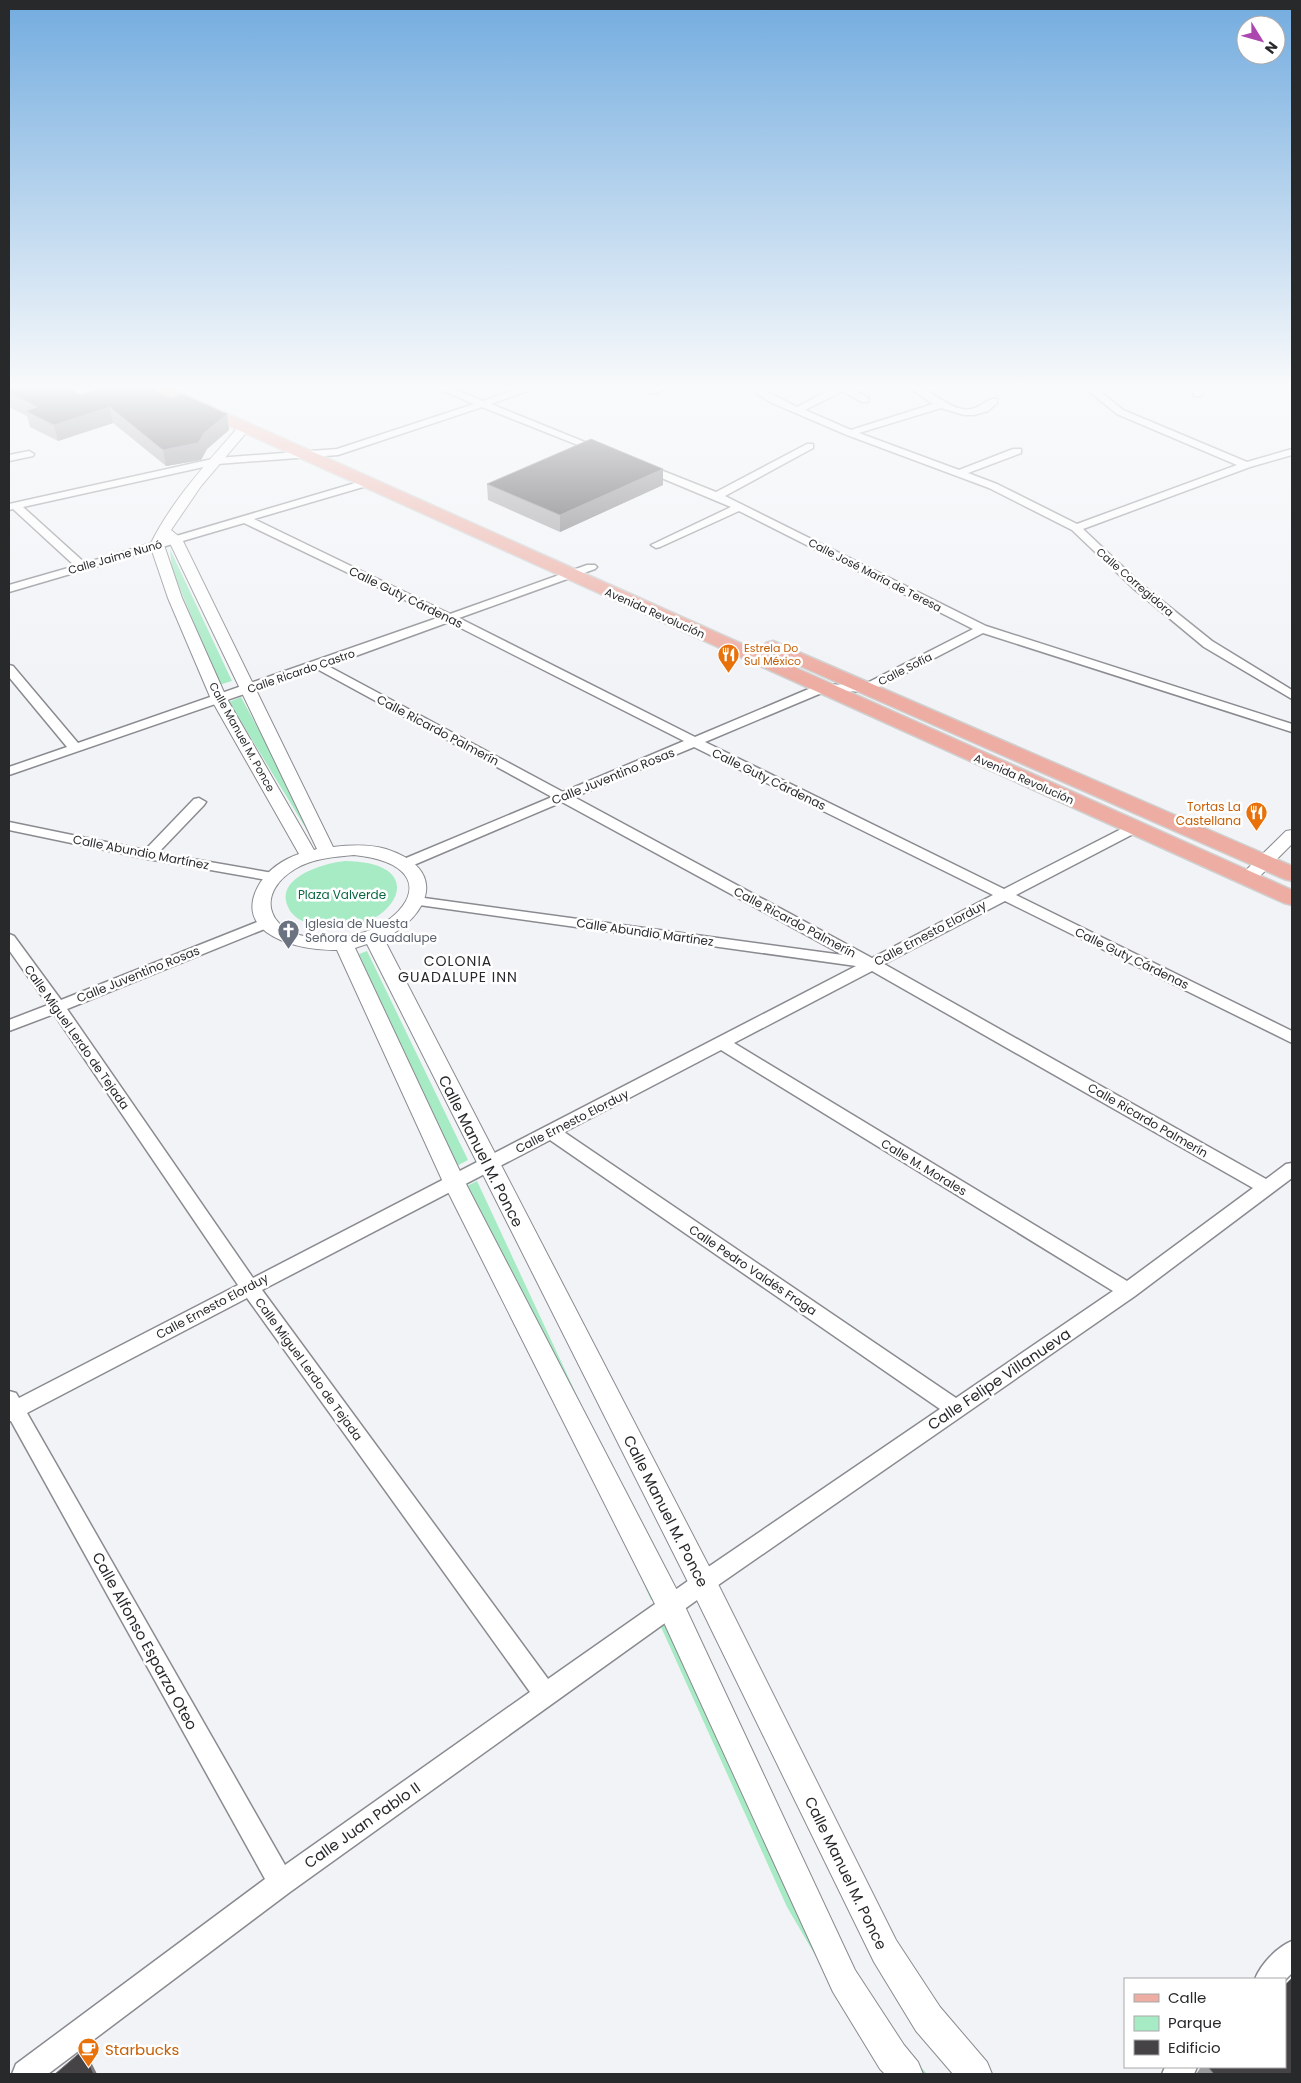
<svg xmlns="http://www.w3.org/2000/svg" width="1301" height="2083" viewBox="0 0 1301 2083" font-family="Poppins,sans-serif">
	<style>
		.green { fill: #a7ebc5 }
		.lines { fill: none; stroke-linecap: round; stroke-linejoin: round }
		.minor-casing { stroke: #8a8b90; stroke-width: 3 }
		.tertiary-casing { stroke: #8a8b90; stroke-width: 2 }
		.primary-casing { stroke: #d0d0d0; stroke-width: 3 }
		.minor { fill: #fff; fill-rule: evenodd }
		.tertiary { fill: #fff; fill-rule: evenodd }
		.primary { fill: #edada3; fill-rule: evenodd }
		.wall { fill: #9c9b9e }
		.shaded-wall { fill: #79787b }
		.building { fill: #454346; stroke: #79787b }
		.labels { text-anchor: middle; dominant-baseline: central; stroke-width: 5; stroke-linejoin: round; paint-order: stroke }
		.far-street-label { font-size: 11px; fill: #28292b; stroke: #fff }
		.far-food-label { font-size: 11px; fill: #c56008; stroke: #fff; text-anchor: start }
		.street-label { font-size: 12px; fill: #28292b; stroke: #fff }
		.food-label { font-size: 12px; fill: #c56008; stroke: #fff; text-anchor: end }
		.park-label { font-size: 12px; fill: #0a6842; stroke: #fff }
		.worship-label { font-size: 12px; fill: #5b616d; stroke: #fff; text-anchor: start }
		.neighbourhood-label { font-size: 14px; letter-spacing: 1px; fill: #28292b; stroke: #fff }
		.near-street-label { font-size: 15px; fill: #28292b; stroke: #fff }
		.near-food-label { font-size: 15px; fill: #c56008; stroke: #fff; text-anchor: start }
	</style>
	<rect width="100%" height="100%" fill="#f2f3f7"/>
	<path class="green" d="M170 549 232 681 219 685 172 569Z
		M241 697 318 839 313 840 229 702Z
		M345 861C444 862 384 946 312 925 303 922 292 917 288 907 274 877 325 863 345 861Z
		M367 951 468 1160 455 1167 359 954Z
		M477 1181 668 1591 651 1600 465 1187Z
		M677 1616 804 1897 886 2028 927 2074H890L874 2056 787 1907 661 1627Z"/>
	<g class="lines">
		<defs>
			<path id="minor" d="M435 387H448L483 401 523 387H538L491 404 607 451 606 453H598L482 407 338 455 217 464 23 507 85 563 362 481H370L371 483 370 485 254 519 450 614 587 565H595L597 567 595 569 459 618 695 737 818 685 865 684 973 629 739 511 660 547 656 548 651 545 731 507 640 469V465H648L716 492 807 444H813V448L725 496 986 626 1292 724V732L983 633 871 691 824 692 705 742 1004 889 1129 825H1139L1141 828 1139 831 1016 895 1292 1031V1043L1005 901 884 964 1266 1179 1286 1164 1292 1163V1178L1135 1296 711 1590 290 1892 48 2074H12L16 2064 265 1879 11 1421H9V1391L16 1393 19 1398 238 1285 54 1014 9 1031V1020L48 1005 9 950V934L14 936 61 1000 262 920H272L274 923 272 926 67 1009 253 1278 856 966 412 904 410 901 412 898 417 897 843 955 562 802 409 867H399L397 864 399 861 552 797 317 669 9 775V767L67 747 9 677V665L13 666 78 743 440 617 244 523 9 592V585L75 566 13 509 9 510V504L217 458 337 449 474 404ZM449 622 684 741 563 792 328 666ZM694 747 993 895 872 958 574 797ZM872 971 1253 1188 1127 1281 734 1043ZM721 1050 1113 1291 956 1398 564 1132ZM550 1140 940 1409 695 1576 548 1679 262 1290ZM247 1298 530 1692 285 1865 27 1413Z
				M656 387H671L657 393H651V389Z
				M747 387H758L797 407 835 387H850L868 398V402H862L843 391 805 410 851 430 933 404 909 387C912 387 917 387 920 388 935 393 946 406 962 409 980 412 986 397 997 399V403L988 411 974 415H964L941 408 859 433 959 470 1013 449H1021V453L968 473 997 484 1077 524 1237 465 1117 414 1084 387H1095L1123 410 1247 462 1292 449V455L1250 467 1083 529 1141 584 1212 641 1292 690V699L1204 647 1133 588 1072 530 989 488 847 435 770 402Z
				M1201 387H1212L1200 396H1194V392Z
				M29 451 34 454 33 456 9 461V455Z
				M199 798 206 802 204 805 158 853 273 873 278 874 280 877 278 880 273 881 148 859 9 830V822L145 850 194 799Z
				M1292 1941V1973L1285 1980 1255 1979C1261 1964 1277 1947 1292 1941Z
				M1165 2067H1197L1194 2074H1162Z"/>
			<path id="tertiary" d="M245 423 251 427 201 486 171 530 182 539 333 847C351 845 369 844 386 849 449 869 430 915 384 939L713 1574 896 1940 940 2007 987 2062 992 2074H953L916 2031 874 1962 693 1592 367 944 355 948 465 1182 681 1598 855 1970 904 2045 918 2062 923 2074H885L880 2069 833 1992 661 1616 443 1182 337 950C300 951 229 935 260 883 269 869 284 859 299 854L211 699 168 598 150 545C172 500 207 463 241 424ZM167 539 169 541 317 849 314 850 227 699 182 598 164 545ZM354 855C465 867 388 952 308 937 265 929 257 892 295 869 313 858 334 857 354 855Z
				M1292 830V844L1254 882 1248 883 1242 882 1239 878 1242 874 1286 831Z"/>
			<path id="primary" d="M148 387H168L1292 890V905L1284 903 150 390Z
				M773 641 1292 866V881L1284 879 766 651 764 647 766 643Z"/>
		</defs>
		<use href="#minor" class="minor-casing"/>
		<use href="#tertiary" class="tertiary-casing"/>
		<use href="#primary" class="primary-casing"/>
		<use href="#minor" class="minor"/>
		<use href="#tertiary" class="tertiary"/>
		<use href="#primary" class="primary"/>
	</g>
	<path class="wall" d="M9 387 81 395 171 398 227 414 229 430 207 449 201 460 166 466 113 423 58 441 30 427 27 416 9 407Z
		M487 484 663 485 560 532 488 500Z
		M1201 2067H1285L1292 2074H1196Z"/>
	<path class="shaded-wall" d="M110 407 113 423 58 441 54 425Z
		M227 414 229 430 207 449 201 460 166 466 163 450Z
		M663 469V485L560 532V515Z
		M83 2050 91 2062 97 2074H94Z"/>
	<path class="building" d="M9 387H65L81 395 103 387H148L171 398 182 394 227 414 204 433 198 443 163 450 110 407 54 425 26 411 38 407 9 393Z
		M591 439 663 469 560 515 487 484Z
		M1292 1978V2074H1214L1208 2067H1285V1985Z
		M83 2050 94 2074H55Z"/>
	<linearGradient id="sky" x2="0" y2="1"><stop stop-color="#73acdf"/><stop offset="0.57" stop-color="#f9fafb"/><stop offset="1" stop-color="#f9fafb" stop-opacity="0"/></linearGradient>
	<rect width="1301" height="679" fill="url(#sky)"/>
	<defs>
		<symbol id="restaurant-pin" viewBox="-11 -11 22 30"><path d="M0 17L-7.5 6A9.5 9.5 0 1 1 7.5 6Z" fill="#e8710a" stroke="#fff"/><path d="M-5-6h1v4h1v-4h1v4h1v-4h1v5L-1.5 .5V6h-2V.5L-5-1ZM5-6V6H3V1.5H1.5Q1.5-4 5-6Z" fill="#fff"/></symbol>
		<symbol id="church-pin" viewBox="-11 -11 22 30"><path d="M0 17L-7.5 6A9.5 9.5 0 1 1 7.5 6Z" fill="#6b7280" stroke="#fff"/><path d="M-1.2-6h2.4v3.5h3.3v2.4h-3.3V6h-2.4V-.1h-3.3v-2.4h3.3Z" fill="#fff"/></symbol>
		<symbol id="cafe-pin" viewBox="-11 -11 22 30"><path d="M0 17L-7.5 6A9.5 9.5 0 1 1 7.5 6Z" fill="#e8710a" stroke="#fff"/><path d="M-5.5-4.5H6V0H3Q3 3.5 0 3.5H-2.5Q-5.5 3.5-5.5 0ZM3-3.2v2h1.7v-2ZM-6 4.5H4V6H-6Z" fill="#fff"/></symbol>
	</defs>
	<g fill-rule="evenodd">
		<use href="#restaurant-pin" x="716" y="642" width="25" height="34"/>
		<use href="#restaurant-pin" x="1244" y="800" width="25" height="34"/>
		<use href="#church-pin" x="276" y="918" width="25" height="34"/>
		<use href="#cafe-pin" x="76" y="2036" width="25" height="34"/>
	</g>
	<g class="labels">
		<g class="far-street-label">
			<text transform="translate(115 557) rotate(-16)">Calle Jaime Nunó</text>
			<text transform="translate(875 575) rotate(27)">Calle José María de Teresa</text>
			<text transform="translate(1135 582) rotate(41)">Calle Corregidora</text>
			<text transform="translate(655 613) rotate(24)">Avenida Revolución</text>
			<text transform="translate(905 669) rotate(-27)">Calle Sofía</text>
			<text transform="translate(301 671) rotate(-19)">Calle Ricardo Castro</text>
			<text transform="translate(242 737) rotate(61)">Calle Manuel M. Ponce</text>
			<text transform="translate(1024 779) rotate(24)">Avenida Revolución</text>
		</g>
		<g class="far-food-label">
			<text x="744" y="648">Estrela Do<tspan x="744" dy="13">Sul México</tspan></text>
		</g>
		<g class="street-label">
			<text transform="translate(406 597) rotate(26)">Calle Guty Cárdenas</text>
			<text transform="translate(438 730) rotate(28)">Calle Ricardo Palmerín</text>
			<text transform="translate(613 776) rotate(-22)">Calle Juventino Rosas</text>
			<text transform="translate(769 779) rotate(26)">Calle Guty Cárdenas</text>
			<text transform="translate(141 852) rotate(11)">Calle Abundio Martínez</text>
			<text transform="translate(795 922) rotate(28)">Calle Ricardo Palmerín</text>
			<text transform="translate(645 932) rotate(8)">Calle Abundio Martínez</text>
			<text transform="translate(930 933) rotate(-28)">Calle Ernesto Elorduy</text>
			<text transform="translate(1132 958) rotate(26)">Calle Guty Cárdenas</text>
			<text transform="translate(138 974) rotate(-22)">Calle Juventino Rosas</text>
			<text transform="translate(77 1037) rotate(55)">Calle Miguel Lerdo de Tejada</text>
			<text transform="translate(1148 1120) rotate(30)">Calle Ricardo Palmerín</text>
			<text transform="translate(572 1121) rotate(-27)">Calle Ernesto Elorduy</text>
			<text transform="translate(924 1167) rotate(31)">Calle M. Morales</text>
			<text transform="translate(753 1270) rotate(34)">Calle Pedro Valdés Fraga</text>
			<text transform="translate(212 1306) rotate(-28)">Calle Ernesto Elorduy</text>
			<text transform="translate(309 1369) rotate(54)">Calle Miguel Lerdo de Tejada</text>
		</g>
		<g class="food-label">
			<text x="1241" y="806">Tortas La<tspan x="1241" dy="14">Castellana</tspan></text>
		</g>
		<g class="park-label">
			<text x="342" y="894">Plaza Valverde</text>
		</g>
		<g class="worship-label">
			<text x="305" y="923">Iglesia de Nuesta<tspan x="305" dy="14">Señora de Guadalupe</tspan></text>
		</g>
		<g class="neighbourhood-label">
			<text x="458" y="961">COLONIA<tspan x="458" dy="16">GUADALUPE INN</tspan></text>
		</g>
		<g class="near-street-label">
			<text transform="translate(481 1151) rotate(63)">Calle Manuel M. Ponce</text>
			<text transform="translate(999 1379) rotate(-34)">Calle Felipe Villanueva</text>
			<text transform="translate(666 1511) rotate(63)">Calle Manuel M. Ponce</text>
			<text transform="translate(145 1641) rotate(61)">Calle Alfonso Esparza Oteo</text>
			<text transform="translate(362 1825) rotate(-35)">Calle Juan Pablo II</text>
			<text transform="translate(846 1873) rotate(64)">Calle Manuel M. Ponce</text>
		</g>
		<g class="near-food-label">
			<text x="105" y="2049">Starbucks</text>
		</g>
	</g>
	<rect width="1301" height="2083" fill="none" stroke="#28292b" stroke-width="20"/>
	<rect x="1124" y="1978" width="162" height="90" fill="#ffffff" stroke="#a9a9aa"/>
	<rect x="1134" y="1994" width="25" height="8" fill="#edada3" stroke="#a9a9aa"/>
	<text x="1168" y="2003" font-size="15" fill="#28292b">Calle</text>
	<rect x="1134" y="2016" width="25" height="15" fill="#a7ebc5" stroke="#a9a9aa"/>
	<text x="1168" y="2028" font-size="15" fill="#28292b">Parque</text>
	<rect x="1134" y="2040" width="25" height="15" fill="#454346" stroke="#a9a9aa"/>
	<text x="1168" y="2053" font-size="15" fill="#28292b">Edificio</text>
	<g transform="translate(1261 40) rotate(127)"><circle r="24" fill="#ffffff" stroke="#a9a9aa"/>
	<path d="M0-4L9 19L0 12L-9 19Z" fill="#ab47ae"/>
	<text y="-8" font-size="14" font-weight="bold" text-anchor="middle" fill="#28292b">N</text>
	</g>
</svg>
